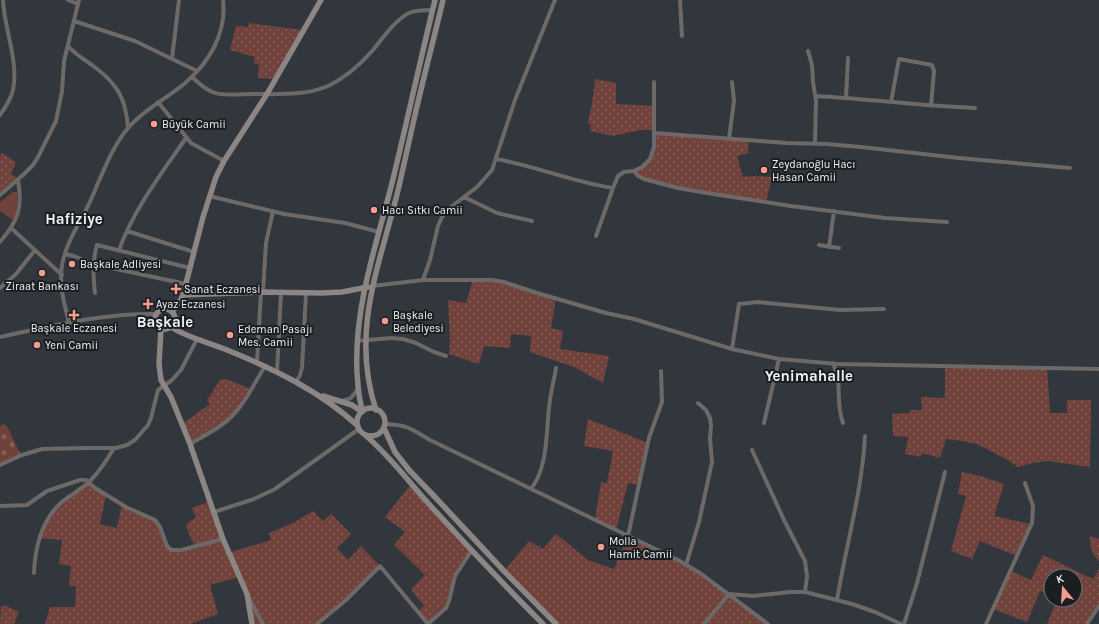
<svg xmlns="http://www.w3.org/2000/svg" width="1099" height="624" viewBox="0 0 1099 624" font-family="Karla,sans-serif">
	<style>
		.grass { fill: url(#grass-dots) }
		.cemetery { fill: url(#cemetery-stones) }
		.park { fill: #71423b }
		.lines { fill: none; stroke-linecap: round; stroke-linejoin: round }
		.street { stroke: #6d6968; stroke-width: 4 }
		.secondary { stroke: #8b8584; stroke-width: 5.5 }
		.poi-dot { fill: #f59d8f; stroke: #1b1e20; stroke-width: 1.5 }
		.labels { text-anchor: middle; dominant-baseline: central; stroke-width: 4; stroke-linejoin: round; paint-order: stroke }
		.poi-label { font-size: 11px; fill: #eff3f6; stroke: #1b1e20; text-anchor: start }
		.district-label { font-size: 15px; font-weight: bold; fill: #eff3f6; stroke: #1b1e20 }
	</style>
	<defs>
		<pattern id="grass-dots" width="8" height="8" patternUnits="userSpaceOnUse"><rect width="8" height="8" fill="#71423b"/><path d="M2 2h.1M6 6h.1" fill="none" stroke="#865e58" stroke-width="1.8" stroke-linecap="round"/></pattern>
		<pattern id="cemetery-stones" width="16" height="16" patternUnits="userSpaceOnUse"><rect width="16" height="16" fill="#71423b"/><path d="M2 7V4a2 2 0 0 1 4 0v3zM10 15v-3a2 2 0 0 1 4 0v3z" fill="#865e58"/></pattern>
	</defs>
	<rect width="100%" height="100%" fill="#31373c"/>
	<path class="grass" d="M249 23 302 30 275 79 258 78 259 64H254L255 57 230 50 236 26 248 27Z
		M595 79 616 83V104L654 106V130H640L613 136 590 131 591 124 588 123 592 103Z
		M654 133 749 140 748 153 737 156 743 177 751 176 772 177 766 202 713 194 644 179 634 171 638 169 652 155Z
		M2 153 16 162 11 174 20 179 0 195V157Z
		M473 280H492L556 299 551 328 563 331 560 349 609 356 603 383 574 367 530 352 531 336 511 334 510 348 484 346 479 364 449 354 450 341 448 300 466 303Z
		M945 366 1047 367 1050 413H1067V400H1091L1090 467 1048 461 1032 463 1018 467 1008 460 977 444 962 441 946 439 940 458 922 453 921 457 905 454 908 437 893 436 892 414 910 413V410H922L921 397 945 398Z
		M226 379 251 389 229 419 190 444 182 424 210 404 207 400 220 380Z
		M588 419 648 443 639 485 628 483 616 530 595 520 601 482 607 483 613 451 584 446Z
		M962 472 980 476 1004 484 994 516 1031 524 1017 556 980 541 972 559 951 551 966 496 958 494Z
		M89 482 106 495 100 524 117 528 122 504 155 520 165 542 171 550 195 547 186 527 187 524 196 517 192 508 210 501 228 553 271 540 269 533 293 523 313 511 323 521 331 514 351 534 337 548 348 560 361 546 380 566 317 624H252L250 608 239 577 210 585 218 614 191 624H45L50 607H75L76 586H69L71 566 59 564 62 540 40 538C49 512 68 499 89 482Z
		M411 484 472 550 457 571 448 604 428 624 418 611 424 606 412 591V588L425 575 394 545 405 532 385 517Z
		M556 534 588 560 614 569 628 536 700 573 768 624H556L504 571 529 541 543 549Z
		M1090 536 1099 539V561C1091 554 1090 546 1090 536Z
		M1043 555 1093 579 1099 569V606L1087 624H1047L1057 600H1075V576H1051V595L1040 591 1027 622 993 609 1011 571 1031 580Z
		M1 606H6L19 612 14 624H0Z"/>
	<path class="cemetery" d="M5 424 9 430 21 456 0 465V426Z"/>
	<path class="park" d="M13 192H17C17 202 18 211 13 220L0 211V202Z"/>
	<g class="lines">
		<path class="street" d="M68 0 78 4
			M680 0 682 36
			M74 21 135 41 197 71
			M68 46C75 54 83 59 92 65 117 83 126 98 128 128
			M808 51 812 65 813 82 816 101 815 143
			M172 59 179 0
			M192 77C216 100 221 94 253 94 277 94 305 96 328 86 345 78 360 65 373 50 382 39 395 20 409 13 416 10 425 10 432 10
			M816 96C869 99 922 106 975 108
			M846 98 848 58
			M158 102 191 143 224 161
			M891 102 899 59 932 65 934 71 931 106
			M0 115C5 108 11 99 13 90 19 62 4 28 3 0
			M654 133 787 143 826 144 861 147 959 158 1070 168
			M729 139 734 101 732 82
			M496 159C536 166 573 182 613 188
			M634 171 638 176 644 179 678 188 713 194 791 206 885 218 947 222
			M0 195 23 175 33 165 38 157 56 121 62 91 64 61 79 0
			M209 196 284 214 345 223 379 232
			M464 197 497 213 532 221
			M11 228 62 275
			M127 231 194 252
			M596 236 613 188 618 176 624 172 634 171 642 167 650 159 654 147V82
			M0 242C18 221 23 208 18 180
			M819 245 839 248
			M829 247 834 211
			M119 250C134 209 161 174 186 138
			M65 254 74 256 93 264 186 284
			M423 280 430 260 438 226 442 217 451 207 477 187 492 170 515 100 555 0
			M372 286 423 280H492L504 282 537 293 606 313 634 319 732 349 779 359 838 364 1099 369
			M0 288 16 274 35 250
			M263 292 266 243 273 211
			M95 293C93 277 92 261 97 245L190 268
			M69 322C64 304 59 284 62 265 66 243 79 224 89 204 100 180 111 147 129 127 145 109 166 99 184 84 209 63 227 33 223 0
			M0 337C52 326 103 313 156 314
			M357 341 391 338 403 339 416 343 434 352 446 356
			M732 349 739 304 758 302 840 310 884 309
			M257 362 261 292
			M833 363C843 385 835 402 843 423
			M277 372 281 293
			M296 382 300 375 302 368 306 294
			M342 401 351 398 358 389
			M764 423 779 359
			M385 424C409 425 411 429 430 440L678 560 700 573 768 624
			M190 444C203 436 217 430 228 420 244 406 254 384 265 366
			M752 450 784 520 805 561 807 576 805 592
			M0 465 22 455 42 449 87 448H116L127 445 135 440 148 425 151 418 158 390 172 380 181 370 197 339
			M531 489C548 467 546 434 549 408 550 394 554 381 556 368
			M0 506 27 505 47 491 80 480H86L95 488 126 507 155 520 160 527 167 546 171 550H181L223 539
			M214 512 254 499 275 489 359 429
			M628 536 649 438 662 402 661 371
			M686 565 699 522 712 462 710 439 711 425 710 418 706 410 698 403
			M34 573C35 546 42 519 63 501 72 494 82 489 90 481 100 471 107 460 114 448
			M249 598 263 624
			M837 600C846 545 862 492 865 436
			M317 624 346 600 380 566 428 624
			M428 624 446 608 449 601 455 576 472 550
			M704 624 729 594 753 596 790 592H805L852 604 875 612 901 624
			M904 624 917 583 945 472
			M986 624 1032 523 1033 506 1025 483
			M1087 624 1099 606"/>
		<path class="secondary" d="M183 295 261 292 321 293 342 292 368 287
			M155 319a10 10 0 1 1 20 0a10 10 0 1 1-20 0Z
			M172 312 180 301 183 295 203 217 216 177 224 161 267 94 321 0
			M171 327C188 338 208 342 227 350 274 369 320 391 358 426
			M161 328 159 364 161 380 171 397 190 444 223 539 247 594 252 624
			M323 396 352 405 362 412
			M357 422a14 14 0 1 1 28 0a14 14 0 1 1-28 0Z
			M376 410C349 328 382 261 400 182 405 160 410 137 415 115 424 76 434 38 443 0
			M363 411C358 399 358 385 357 372 354 307 376 246 392 183 407 122 420 61 435 0
			M384 428 395 452 409 470 435 497 504 571 556 624
			M365 435C389 455 408 481 429 504 466 545 504 585 543 624"/>
	</g>
	<g class="poi-dot">
		<circle cx="154" cy="124" r="4"/>
		<circle cx="764" cy="170" r="4"/>
		<circle cx="374" cy="210" r="4"/>
		<circle cx="72" cy="264" r="4"/>
		<circle cx="42" cy="273" r="4"/>
		<path d="M174 283h4v4h4v4h-4v4h-4v-4h-4v-4h4z"/>
		<path d="M146 298h4v4h4v4h-4v4h-4v-4h-4v-4h4z"/>
		<path d="M72 309h4v4h4v4h-4v4h-4v-4h-4v-4h4z"/>
		<circle cx="385" cy="321" r="4"/>
		<circle cx="230" cy="335" r="4"/>
		<circle cx="37" cy="345" r="4"/>
		<circle cx="601" cy="547" r="4"/>
	</g>
	<g class="labels">
		<g class="poi-label">
			<text x="162" y="124">Büyük Camii</text>
			<text x="772" y="164">Zeydanoğlu Hacı<tspan x="772" dy="13">Hasan Camii</tspan></text>
			<text x="382" y="210">Hacı Sıtkı Camii</text>
			<text x="80" y="264">Başkale Adliyesi</text>
			<text x="42" y="286" text-anchor="middle">Ziraat Bankası</text>
			<text x="184" y="289">Sanat Eczanesi</text>
			<text x="156" y="304">Ayaz Eczanesi</text>
			<text x="393" y="315">Başkale<tspan x="393" dy="13">Belediyesi</tspan></text>
			<text x="74" y="328" text-anchor="middle">Başkale Eczanesi</text>
			<text x="238" y="329">Edeman Pasajı<tspan x="238" dy="13">Mes. Camii</tspan></text>
			<text x="45" y="345">Yeni Camii</text>
			<text x="609" y="541">Molla<tspan x="609" dy="13">Hamit Camii</tspan></text>
		</g>
		<g class="district-label">
			<text x="74" y="219">Hafiziye</text>
			<text x="165" y="322">Başkale</text>
			<text x="809" y="376">Yenimahalle</text>
		</g>
	</g>
	<g transform="translate(1063 588) rotate(342)"><circle r="19" fill="#1b1e20" stroke="#707376"/>
	<path d="M0-3L7 15L0 10L-7 15Z" fill="#f59d8f"/>
	<text y="-6" font-size="11" font-weight="bold" text-anchor="middle" fill="#eff3f6">K</text>
	</g>
</svg>
